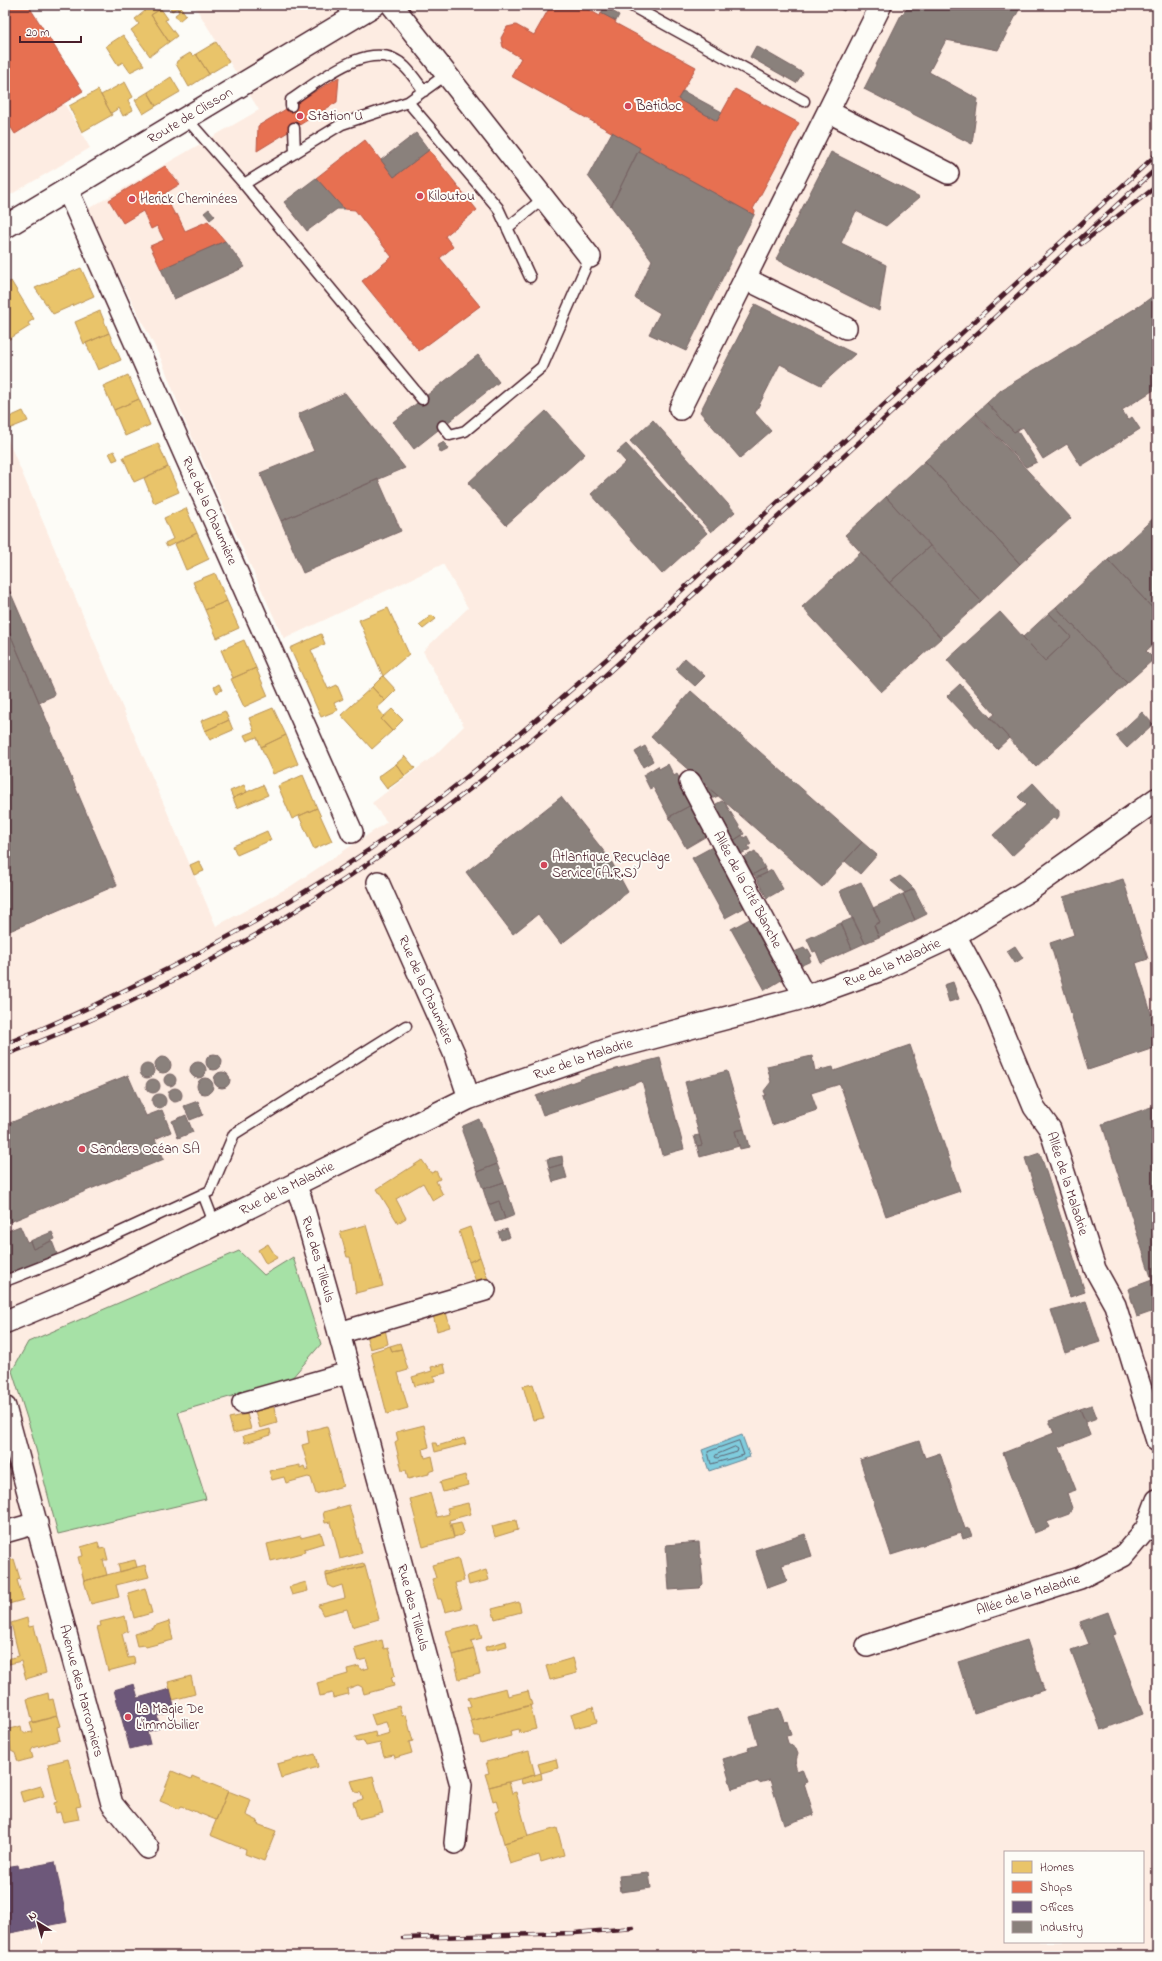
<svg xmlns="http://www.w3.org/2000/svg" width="1162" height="1961" viewBox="0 0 1162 1961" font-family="'Indie Flower',sans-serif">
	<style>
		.built { fill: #fdece2; fill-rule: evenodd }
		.green { fill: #a6e1a6; stroke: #788068 }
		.water { fill: #7fccdd; stroke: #6a8796 }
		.homes { fill: #e9c46a; stroke: #b99257 }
		.shops { fill: #e76f51; stroke: #b85746 }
		.offices { fill: #6d597a; stroke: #624862 }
		.industry { fill: #8a817c; stroke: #776464 }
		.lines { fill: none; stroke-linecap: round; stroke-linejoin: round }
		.shore { stroke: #5f6472; stroke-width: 1 }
		.service-casing { stroke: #4a1f2b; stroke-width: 13 }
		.minor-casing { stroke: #4a1f2b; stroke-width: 24 }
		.tertiary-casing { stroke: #4a1f2b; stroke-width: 25 }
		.secondary-casing { stroke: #4a1f2b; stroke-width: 25 }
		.service { stroke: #fdfcf7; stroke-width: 10 }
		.minor { stroke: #fdfcf7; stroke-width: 21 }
		.tertiary { stroke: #fdfcf7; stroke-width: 22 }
		.secondary { stroke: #fdfcf7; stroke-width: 22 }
		.rail-casing { stroke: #4a1f2b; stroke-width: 4.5 }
		.rail { stroke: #fdfcf7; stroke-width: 3; stroke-dasharray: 9; stroke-linecap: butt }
		.poi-dot { fill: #d1495b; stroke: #fdfcf7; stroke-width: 1.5 }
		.labels { text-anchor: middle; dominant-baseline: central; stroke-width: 4; stroke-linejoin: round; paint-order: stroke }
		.poi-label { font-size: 14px; fill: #4a1f2b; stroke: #fdfcf7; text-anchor: start }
		.street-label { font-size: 14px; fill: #4a1f2b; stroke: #fdfcf7 }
	</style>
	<rect width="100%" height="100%" fill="#fdfcf7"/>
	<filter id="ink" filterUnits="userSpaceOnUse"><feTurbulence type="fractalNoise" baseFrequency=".025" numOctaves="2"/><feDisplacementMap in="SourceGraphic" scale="8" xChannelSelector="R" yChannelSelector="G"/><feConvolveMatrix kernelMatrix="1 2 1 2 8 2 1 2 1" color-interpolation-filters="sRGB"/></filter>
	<g filter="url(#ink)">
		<path class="built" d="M5 5 64 103 90 148 5 198Z
			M194 5H1157V1956H5V433L216 926 291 886 387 822 372 803 435 755 464 726 423 651 468 608 443 564 284 639 186 424 161 359 86 210 259 110ZM1005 1852H1143V1942H1005Z"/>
		<path class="green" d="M239 1251 264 1275 293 1257 321 1344 291 1379 178 1412 206 1499 58 1534 32 1434 12 1371 28 1342Z"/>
		<path class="water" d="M742 1435 750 1457 709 1471 702 1450Z"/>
		<path class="homes" d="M139 5H157L160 9 151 15 169 42 150 56 131 30 139 24 135 19 145 11Z
			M168 5H179L186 15 179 21 175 15 179 12 177 8 172 11Z
			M161 9 168 19 165 20 177 36 169 42 151 15Z
			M123 35 144 65 130 72 123 62 118 65 106 46Z
			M216 42 229 62 209 74 196 54Z
			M190 53 193 56 196 54 209 74 189 87 176 64 177 61Z
			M171 77 180 92 156 106 148 92Z
			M125 82 133 97 128 100 133 110 123 116 119 108 111 113 101 95Z
			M98 90 112 115 82 132 69 106Z
			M148 92 156 106 143 114 135 100Z
			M81 268 94 296 53 314 35 288Z
			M11 281 34 319 28 323 30 326 6 341 5 285Z
			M100 311 109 333 84 344 75 322Z
			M109 333 121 360 98 370 86 343Z
			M128 375 139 399 114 410 103 386Z
			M139 399 150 425 125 436 114 410Z
			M23 411 28 421 6 430 5 419Z
			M158 443 168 467 134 482 123 457Z
			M114 451 118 459 113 461 109 453Z
			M168 467 179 492 154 503 144 478Z
			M186 508 197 533 167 547 165 543 173 539 164 518Z
			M197 533 209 559 186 570 175 544Z
			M215 573 227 601 205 610 193 582Z
			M227 601 239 628 217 638 205 610Z
			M388 608 409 654 383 676 359 620Z
			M432 615 436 619 423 629 419 625Z
			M321 634 325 644 311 650 328 689 337 685 343 699 334 703 338 710 321 717 290 648Z
			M244 640 256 668 233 678 221 650Z
			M256 668 268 696 244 707 231 679Z
			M383 676 396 690 385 701 372 687Z
			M219 684 222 690 217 693 214 687Z
			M372 687 385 701 377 708 384 716 381 719 392 731 372 749 341 715Z
			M273 708 286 735 261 747 257 737 247 741 244 735 254 731 249 718Z
			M392 709 403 720 392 731 381 719Z
			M225 711 229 720 205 731 201 721Z
			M229 720 233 730 210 740 205 731Z
			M286 735 298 764 273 774 261 747Z
			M405 756 415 768 405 776 396 764Z
			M396 764 405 776 387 789 378 777Z
			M303 775 317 808 292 819 278 786Z
			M244 785 247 792 233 798 230 791Z
			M263 785 268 795 237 808 233 798Z
			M317 808 332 841 314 849 299 816Z
			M267 831 271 840 237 855 233 846Z
			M199 861 204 871 194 875 190 865Z
			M422 1160 431 1173 436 1171 440 1179 436 1181 443 1195 433 1201 423 1183 396 1199 406 1218 398 1223 377 1189Z
			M366 1225 383 1286 356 1293 350 1257H347L340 1232Z
			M470 1227 480 1257 469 1262 459 1231Z
			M268 1244 277 1258 266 1264 258 1250Z
			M480 1257 491 1288 478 1286 475 1279 469 1262Z
			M446 1312 450 1327 437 1331 433 1315Z
			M385 1329 388 1344 370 1349 366 1335Z
			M400 1343 402 1349 392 1351 390 1346Z
			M390 1346 392 1351 402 1349 408 1370 398 1373 408 1408 387 1414 371 1352Z
			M444 1364 446 1373 434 1376 435 1381 415 1386 412 1377 432 1371 431 1367Z
			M533 1384 544 1418 533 1420 523 1386Z
			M274 1407 277 1423 260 1428 255 1411Z
			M247 1414 251 1429 233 1433 229 1418Z
			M424 1425 429 1447 423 1449 425 1458 432 1456 435 1470 429 1472V1474L408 1479 406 1470 402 1471 395 1442 398 1440 396 1432Z
			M327 1426 343 1486 316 1494 311 1478 308 1477 286 1483 284 1477 272 1480 269 1471 300 1465V1468L304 1466 306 1471 309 1470 302 1445 309 1443 307 1431Z
			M270 1429 271 1435 245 1443 243 1436Z
			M464 1438 466 1444 435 1452 433 1443H436L437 1446Z
			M465 1475 468 1485 443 1492 440 1482Z
			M430 1493 437 1517 449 1514 447 1508 468 1503 471 1514 449 1520 454 1538 423 1547 410 1499Z
			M349 1505 362 1553 340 1559 331 1522 325 1523 323 1512Z
			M516 1520 518 1530 495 1537 492 1526Z
			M461 1522 464 1532 461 1535 454 1537 451 1524Z
			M321 1533 324 1543 304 1549 305 1552 271 1561 267 1544 301 1536V1538Z
			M98 1542 100 1549 105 1548 108 1560H103L107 1575 84 1581 78 1557 83 1556 81 1547Z
			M458 1558 464 1581 455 1583 462 1608 445 1612 441 1599H438L432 1579 436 1578 432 1565Z
			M14 1559 20 1579 17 1580 23 1600 5 1605V1562Z
			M135 1560 137 1567 120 1572 118 1564Z
			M363 1563 365 1566 326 1576V1573Z
			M145 1565 149 1577 116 1585 119 1597 91 1604 84 1581Z
			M365 1566 379 1619 352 1627 347 1609 323 1615 318 1605 345 1598 342 1585 333 1588 329 1586 326 1576Z
			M486 1570 489 1580 469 1585 467 1576Z
			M306 1582 308 1591 292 1595 289 1587Z
			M145 1588 152 1613 134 1618 128 1593Z
			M519 1602 521 1612 495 1619 492 1609Z
			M125 1616 128 1631 122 1634 128 1658 134 1657 135 1664 108 1671 97 1627 101 1626 100 1622Z
			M27 1618 29 1627 34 1626 46 1673 26 1679 21 1661 5 1665V1654L7 1659 19 1656 11 1623Z
			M169 1621 173 1640 146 1647 145 1645 137 1646 134 1634 154 1628V1626Z
			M478 1623 482 1638 471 1641 474 1649 453 1655 446 1631Z
			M382 1640 384 1649 388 1648 392 1661 395 1676 391 1677 394 1686 364 1694 362 1687 358 1685 347 1689 348 1694 333 1698 332 1693 320 1696 317 1683 348 1674 347 1669 359 1666 361 1670 369 1668 366 1659 358 1661 354 1648Z
			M506 1641 507 1646 486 1651 485 1647Z
			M474 1649 480 1674 459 1679 453 1655Z
			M573 1658 577 1673 550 1680 546 1666Z
			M191 1676 195 1694 173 1700 168 1682Z
			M506 1688 508 1696 528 1691 532 1705 471 1721 467 1707 471 1706 468 1698Z
			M48 1693 49 1700 53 1699 57 1716 33 1723 27 1699Z
			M530 1705 536 1729 520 1733 519 1729 510 1731 511 1736 481 1744 479 1736H475L471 1721Z
			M399 1706 402 1716 406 1715 413 1741 409 1742 412 1753 395 1758 394 1755 384 1757 380 1743 366 1746 364 1741 357 1742 355 1737 375 1732 376 1737 390 1733 386 1722 375 1725 371 1714Z
			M593 1707 597 1722 575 1728 571 1714Z
			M57 1716 60 1726 57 1727 60 1740 33 1748 31 1751 33 1758 18 1762 15 1753 11 1751 9 1729 21 1726 22 1731 26 1733 33 1732 30 1723Z
			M529 1751 535 1775 489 1787 485 1774 489 1773 486 1762Z
			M315 1754 318 1767 281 1778 277 1764Z
			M68 1759 81 1806 76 1807 79 1819 63 1822 60 1812 56 1813 54 1803 57 1802 48 1764Z
			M556 1759 558 1768 541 1773 538 1764Z
			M172 1771 191 1779 192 1776 228 1791 216 1820 181 1806 179 1809 160 1801Z
			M541 1773 542 1779 522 1784 521 1779Z
			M373 1776 383 1813 358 1819 353 1802 363 1799 361 1793 355 1792 351 1781Z
			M509 1782 512 1793 516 1792 528 1836 504 1843 495 1812 499 1811 496 1800 493 1801 489 1787Z
			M41 1786 44 1796 23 1802 20 1792Z
			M228 1791 251 1800 246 1815 258 1821 257 1824 276 1831 264 1861 245 1854 246 1850 210 1835Z
			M557 1828 564 1855 541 1862 539 1855 510 1864 504 1843Z"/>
		<path class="shops" d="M5 5H28L83 91 15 134 5 118Z
			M551 5H580L600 16 601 13 616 21 615 23 696 67 678 99 717 121 735 89 799 123 753 209 755 211 754 215 638 151 640 148 511 76 521 58 503 47 501 38 507 27 516 25 534 35Z
			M339 77 337 102 257 151 258 126Z
			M365 140 394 177 429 150 477 210 445 236 453 247 440 258 480 306 419 351 362 281 392 257 355 210 344 209 316 178Z
			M165 166 180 184 164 194 175 215 177 214 185 231 208 221 225 241 161 269 150 246 164 240 157 226 151 229 143 211 123 223 109 200Z"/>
		<path class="offices" d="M134 1684 138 1698 170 1689 175 1711 157 1716 160 1728 147 1732 150 1744 130 1749 114 1690Z
			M55 1862 67 1922 5 1934V1867L18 1865 19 1869Z"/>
		<path class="industry" d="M831 5H847L844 11Z
			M911 5 1021 6 998 50 946 40 929 72 978 99 972 144 864 89 901 15Z
			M605 7 619 15 616 21 601 13Z
			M756 46 803 73 796 83 750 57Z
			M683 91 722 112 717 121 678 99Z
			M612 132 640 148 611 206 588 176Z
			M416 133 429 150 394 177 381 160Z
			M638 151 754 215 686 351 649 334 660 313 635 298 652 260 611 206Z
			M831 152 920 197 886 226 856 211 841 243 886 265 879 311 776 259Z
			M316 178 344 209H337L307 231 284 202Z
			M209 209 215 216 210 220 204 213Z
			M225 241 245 267 174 299 161 269Z
			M1157 293V388L1122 410 1128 420 1132 417 1140 429 1081 466 1067 444 1043 459 1023 427 1014 432 987 403 1001 390 1141 305Z
			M755 304 855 354 821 385 780 364 755 413 771 431 740 458 700 412Z
			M478 355 499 382 414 449 393 422Z
			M345 393 405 468 281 521 260 473 314 451 298 414Z
			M987 403 1014 432 1017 430 1037 462 1026 467 976 413Z
			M546 411 585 454 506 525 468 483Z
			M976 414 1071 518 1020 564 925 461Z
			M653 420 735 512 711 532 630 441Z
			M444 442 449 449 441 453 437 446Z
			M626 444 707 533 662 574 591 494 626 462 617 452Z
			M925 461 1020 564 981 601 886 497Z
			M378 479 401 531 303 573 281 521Z
			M886 497 930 546 889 583 845 535Z
			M1157 515V613L1108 560Z
			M930 546 981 601 941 638 889 583Z
			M861 552 941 638 881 692 802 607Z
			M1108 560 1157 613V641L1146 651 1154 659 1127 683 1056 607Z
			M5 580 55 695 39 702 5 622Z
			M1056 607 1127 683 1036 767 990 718 995 714 947 660 1000 612 1045 661 1071 637 1049 613Z
			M1049 613 1071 637 1045 661 1023 637Z
			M5 622 117 885 5 933Z
			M685 658 705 676 695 686 676 669Z
			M960 684 1009 738 997 749 947 696Z
			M691 691 862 842 822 887 651 737Z
			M1142 712 1153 724 1127 748 1116 736Z
			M645 746 653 761 643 767 635 752Z
			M668 764 674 776 677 774 693 804 669 817 653 787 650 789 643 775 658 766 659 769Z
			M1033 783 1059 811V816L1057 819 1053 818 1012 856 993 835 1026 805 1018 797Z
			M707 787 718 796 709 800 703 789Z
			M561 797 610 859 628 892 561 944 538 914 513 934 466 872Z
			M722 801 725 803 744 834 733 841 714 805Z
			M693 804 710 834 686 848 669 817Z
			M742 835 744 838 747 836 751 844 748 846 750 849 741 854 733 841Z
			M862 842 877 855 860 874 845 861Z
			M716 845 749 905 725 918 692 858Z
			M755 851 765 868 752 875 743 858Z
			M764 868 767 873 756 878 754 874Z
			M772 870 783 889 767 898 756 878Z
			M900 876 906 881 914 889 905 893 891 881Z
			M1123 879 1148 959 1136 963 1157 1033V1047L1088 1070 1050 943 1074 935 1063 897Z
			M861 882 880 922 874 925 879 937 865 943 852 918 840 891Z
			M914 889 927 914 915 920 903 894Z
			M903 894 915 920 879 937 874 925 880 922 873 908Z
			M755 916 788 976 765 990 731 929Z
			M853 918 865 943 852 949 841 923Z
			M841 923 852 949 821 963 816 951 813 952 807 939Z
			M1015 946 1023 958 1015 963 1007 951Z
			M804 948 805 950 808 949 812 956 809 957 811 961 802 965 794 952Z
			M953 982 959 999 949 1002 944 985Z
			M910 1045 960 1191 886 1216 840 1084 811 1093 817 1110 772 1125 763 1096 766 1095 764 1091 771 1082 767 1066 812 1056 815 1071 833 1067 834 1071Z
			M206 1062a8 8 0 1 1 16 0a8 8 0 1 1-16 0Z
			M155 1065a8 8 0 1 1 16 0a8 8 0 1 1-16 0Z
			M660 1058 684 1149 662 1155 642 1081 543 1115 536 1096 592 1075Z
			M190 1070a8 8 0 1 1 16 0a8 8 0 1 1-16 0Z
			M140 1071a7 7 0 1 1 14 0a7 7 0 1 1-14 0Z
			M727 1071 744 1129 735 1131 739 1146 700 1157 697 1146 702 1145 685 1082Z
			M214 1080a8 8 0 1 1 16 0a8 8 0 1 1-16 0Z
			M164 1080a6 6 0 1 1 12 0a6 6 0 1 1-12 0Z
			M128 1075 146 1116 162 1110 171 1132 155 1139 164 1159 5 1224V1125Z
			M197 1086a8 8 0 1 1 16 0a8 8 0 1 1-16 0Z
			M146 1086a7 7 0 1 1 14 0a7 7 0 1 1-14 0Z
			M168 1095a7 7 0 1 1 14 0a7 7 0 1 1-14 0Z
			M152 1101a7 7 0 1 1 14 0a7 7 0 1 1-14 0Z
			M198 1101 203 1115 190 1120 184 1106Z
			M1157 1105V1310L1137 1317 1128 1289 1152 1280 1102 1124Z
			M186 1115 193 1132 178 1138 172 1121Z
			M479 1119 497 1164 477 1172 462 1131 463 1126Z
			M744 1129 749 1147 740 1149 735 1131Z
			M699 1135 702 1145 697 1146 694 1136Z
			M1040 1153 1085 1292 1070 1297 1025 1158Z
			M562 1156 563 1164 549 1168 547 1159Z
			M497 1164 504 1182 483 1189 477 1172Z
			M563 1164 567 1178 553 1182 549 1168Z
			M504 1182 515 1215 505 1219 499 1201 488 1205 483 1189Z
			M499 1201 505 1219 495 1222 488 1205Z
			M20 1226 27 1242 30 1241 33 1249 52 1241 57 1254 5 1275V1232Z
			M507 1229 510 1237 501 1240 498 1232Z
			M52 1232 55 1239 33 1249 30 1241Z
			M1086 1301 1100 1342 1065 1353 1051 1310Z
			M1092 1405 1097 1418 1086 1422 1080 1409Z
			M1080 1409 1090 1435 1059 1447 1076 1490 1067 1493 1072 1508 1069 1514 1047 1522 1050 1527 1034 1533 1003 1453 1054 1433 1049 1421Z
			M919 1441 925 1458 940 1453 965 1529 969 1528 972 1536 963 1539 961 1533 891 1555 860 1460Z
			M805 1534 812 1556 782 1565 787 1581 768 1588 755 1550Z
			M699 1542 703 1584 699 1588 669 1590 666 1545Z
			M1108 1612 1116 1634 1113 1635 1143 1714 1101 1730 1071 1650 1089 1644 1080 1622Z
			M1027 1640 1044 1690 974 1713 958 1662Z
			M779 1708 784 1722 787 1721 791 1735 786 1736 788 1743 796 1749 798 1754 795 1764 797 1771 802 1769 807 1782 804 1783 814 1815 784 1825 770 1780 759 1783 758 1781 732 1789 723 1759 749 1751 748 1748 758 1745 750 1717Z
			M649 1873 651 1888 621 1892 619 1876Z"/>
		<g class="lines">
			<path class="shore" d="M739 1441 744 1455 711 1464 708 1452Z
				M735 1447 738 1449 737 1452 717 1458 715 1457 716 1455Z"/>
			<defs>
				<path id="service" d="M342 5 351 19
					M630 5 804 101
					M408 102 498 208 530 277
					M291 106V100C318 82 373 34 405 67 412 74 418 83 424 91
					M186 118 244 184 342 124 408 102 447 74
					M294 128 295 153
					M244 184 422 399
					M507 228 544 198
					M443 426 450 435 465 431 542 367 590 257
					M203 1194 215 1225
					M5 1281 64 1258 210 1191 234 1134 406 1026"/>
				<g id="minor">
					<path d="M392 5 590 257"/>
					<path d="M829 112 948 173"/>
					<path id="s1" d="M67 189 352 832"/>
					<path d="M746 279 846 328"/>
					<path d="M680 409 881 5"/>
					<path id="s2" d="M690 782 805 997"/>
					<path id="s3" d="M378 882 454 1053 469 1098"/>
					<path id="s4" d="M955 935 988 996 1034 1107 1050 1129 1095 1269 1115 1305 1157 1441"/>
					<path id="s5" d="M295 1186 301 1199 339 1333 461 1785 455 1843"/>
					<path d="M339 1333 485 1290"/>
					<path d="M243 1403 348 1373"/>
					<path id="s6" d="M5 1407 112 1804 148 1848"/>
					<path d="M5 1532 37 1523"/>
					<path id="s7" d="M867 1646 1080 1578 1123 1556 1146 1529 1157 1500"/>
				</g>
				<g id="tertiary">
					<path id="s8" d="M5 1322 84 1289 469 1098 613 1048 805 997 880 970 955 935 1029 890 1157 799"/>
				</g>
				<g id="secondary">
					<path id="s9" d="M5 227 374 5"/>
				</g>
			</defs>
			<use href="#service" class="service-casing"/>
			<use href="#minor" class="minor-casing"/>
			<use href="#tertiary" class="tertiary-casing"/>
			<use href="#secondary" class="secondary-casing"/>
			<use href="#service" class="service"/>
			<use href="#minor" class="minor"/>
			<use href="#tertiary" class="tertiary"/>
			<use href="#secondary" class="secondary"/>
			<defs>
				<path id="rail" d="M1081 244 1157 186
					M5 1044C50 1026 94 1006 137 984 231 938 321 886 405 824 477 772 543 714 610 656L1157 154
					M5 1055C184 988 350 886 498 767 588 695 671 614 756 537 890 414 1023 291 1157 168
					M403 1938 575 1933 633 1928"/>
			</defs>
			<use href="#rail" class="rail-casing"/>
			<use href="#rail" class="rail"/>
		</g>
	</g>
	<g class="poi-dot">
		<circle cx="628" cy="106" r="4"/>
		<circle cx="300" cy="116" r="4"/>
		<circle cx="420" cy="196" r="4"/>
		<circle cx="132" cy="199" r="4"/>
		<circle cx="544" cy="865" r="4"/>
		<circle cx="82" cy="1149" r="4"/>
		<circle cx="128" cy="1717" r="4"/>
	</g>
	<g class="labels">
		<g class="poi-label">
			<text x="636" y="106">Batidoc</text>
			<text x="308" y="116">Station U</text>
			<text x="428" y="196">Kiloutou</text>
			<text x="140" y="199">Herick Cheminées</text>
			<text x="552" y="857">Atlantique Recyclage<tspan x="552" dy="16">Service (A.R.S)</tspan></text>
			<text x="90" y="1149">Sanders Océan SA</text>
			<text x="136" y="1709">La Magie De<tspan x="136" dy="16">L'immobilier</tspan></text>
		</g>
		<g class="street-label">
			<text stroke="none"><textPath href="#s9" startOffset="216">Route de Clisson</textPath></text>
			<text stroke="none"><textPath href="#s1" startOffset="352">Rue de la Chaumière</textPath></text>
			<text stroke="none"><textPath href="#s2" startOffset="122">Allée de la Cité Blanche</textPath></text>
			<text stroke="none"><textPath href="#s8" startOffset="960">Rue de la Maladrie</textPath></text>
			<text stroke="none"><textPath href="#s3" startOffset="118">Rue de la Chaumière</textPath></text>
			<text stroke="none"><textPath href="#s8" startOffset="636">Rue de la Maladrie</textPath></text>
			<text stroke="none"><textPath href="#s4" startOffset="274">Allée de la Maladrie</textPath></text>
			<text stroke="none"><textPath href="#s8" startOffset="312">Rue de la Maladrie</textPath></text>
			<text stroke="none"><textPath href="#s5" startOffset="77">Rue des Tilleuls</textPath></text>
			<text stroke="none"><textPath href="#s7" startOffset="169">Allée de la Maladrie</textPath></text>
			<text stroke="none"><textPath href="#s5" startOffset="438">Rue des Tilleuls</textPath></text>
			<text stroke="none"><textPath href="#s6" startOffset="294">Avenue des Marronniers</textPath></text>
		</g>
	</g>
	<rect width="1162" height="1961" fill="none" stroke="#fdfcf7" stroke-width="20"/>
	<rect x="10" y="10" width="1142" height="1941" fill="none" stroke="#4a1f2b" stroke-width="1.5" filter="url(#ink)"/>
	<rect x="1004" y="1851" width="140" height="92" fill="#fdfcf7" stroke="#b5a4a5"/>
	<rect x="1012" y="1861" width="20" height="12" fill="#e9c46a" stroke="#b5a4a5"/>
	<text x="1040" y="1871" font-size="12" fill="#4a1f2b">Homes</text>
	<rect x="1012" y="1881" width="20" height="12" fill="#e76f51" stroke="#b5a4a5"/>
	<text x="1040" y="1891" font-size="12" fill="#4a1f2b">Shops</text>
	<rect x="1012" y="1901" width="20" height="12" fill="#6d597a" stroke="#b5a4a5"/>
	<text x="1040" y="1911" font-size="12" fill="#4a1f2b">Offices</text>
	<rect x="1012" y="1921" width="20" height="12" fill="#8a817c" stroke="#b5a4a5"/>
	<text x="1040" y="1931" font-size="12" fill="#4a1f2b">Industry</text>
	<g transform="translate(38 1923) rotate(323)" stroke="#fdfcf7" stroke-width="3" paint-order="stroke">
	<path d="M0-3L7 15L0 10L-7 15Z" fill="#4a1f2b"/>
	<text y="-6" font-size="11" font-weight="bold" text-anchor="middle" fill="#4a1f2b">N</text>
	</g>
	<path d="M20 36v6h61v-6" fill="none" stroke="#4a1f2b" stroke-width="2"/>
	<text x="26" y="36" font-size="12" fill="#4a1f2b" stroke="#fdfcf7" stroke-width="3" paint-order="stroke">20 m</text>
</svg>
